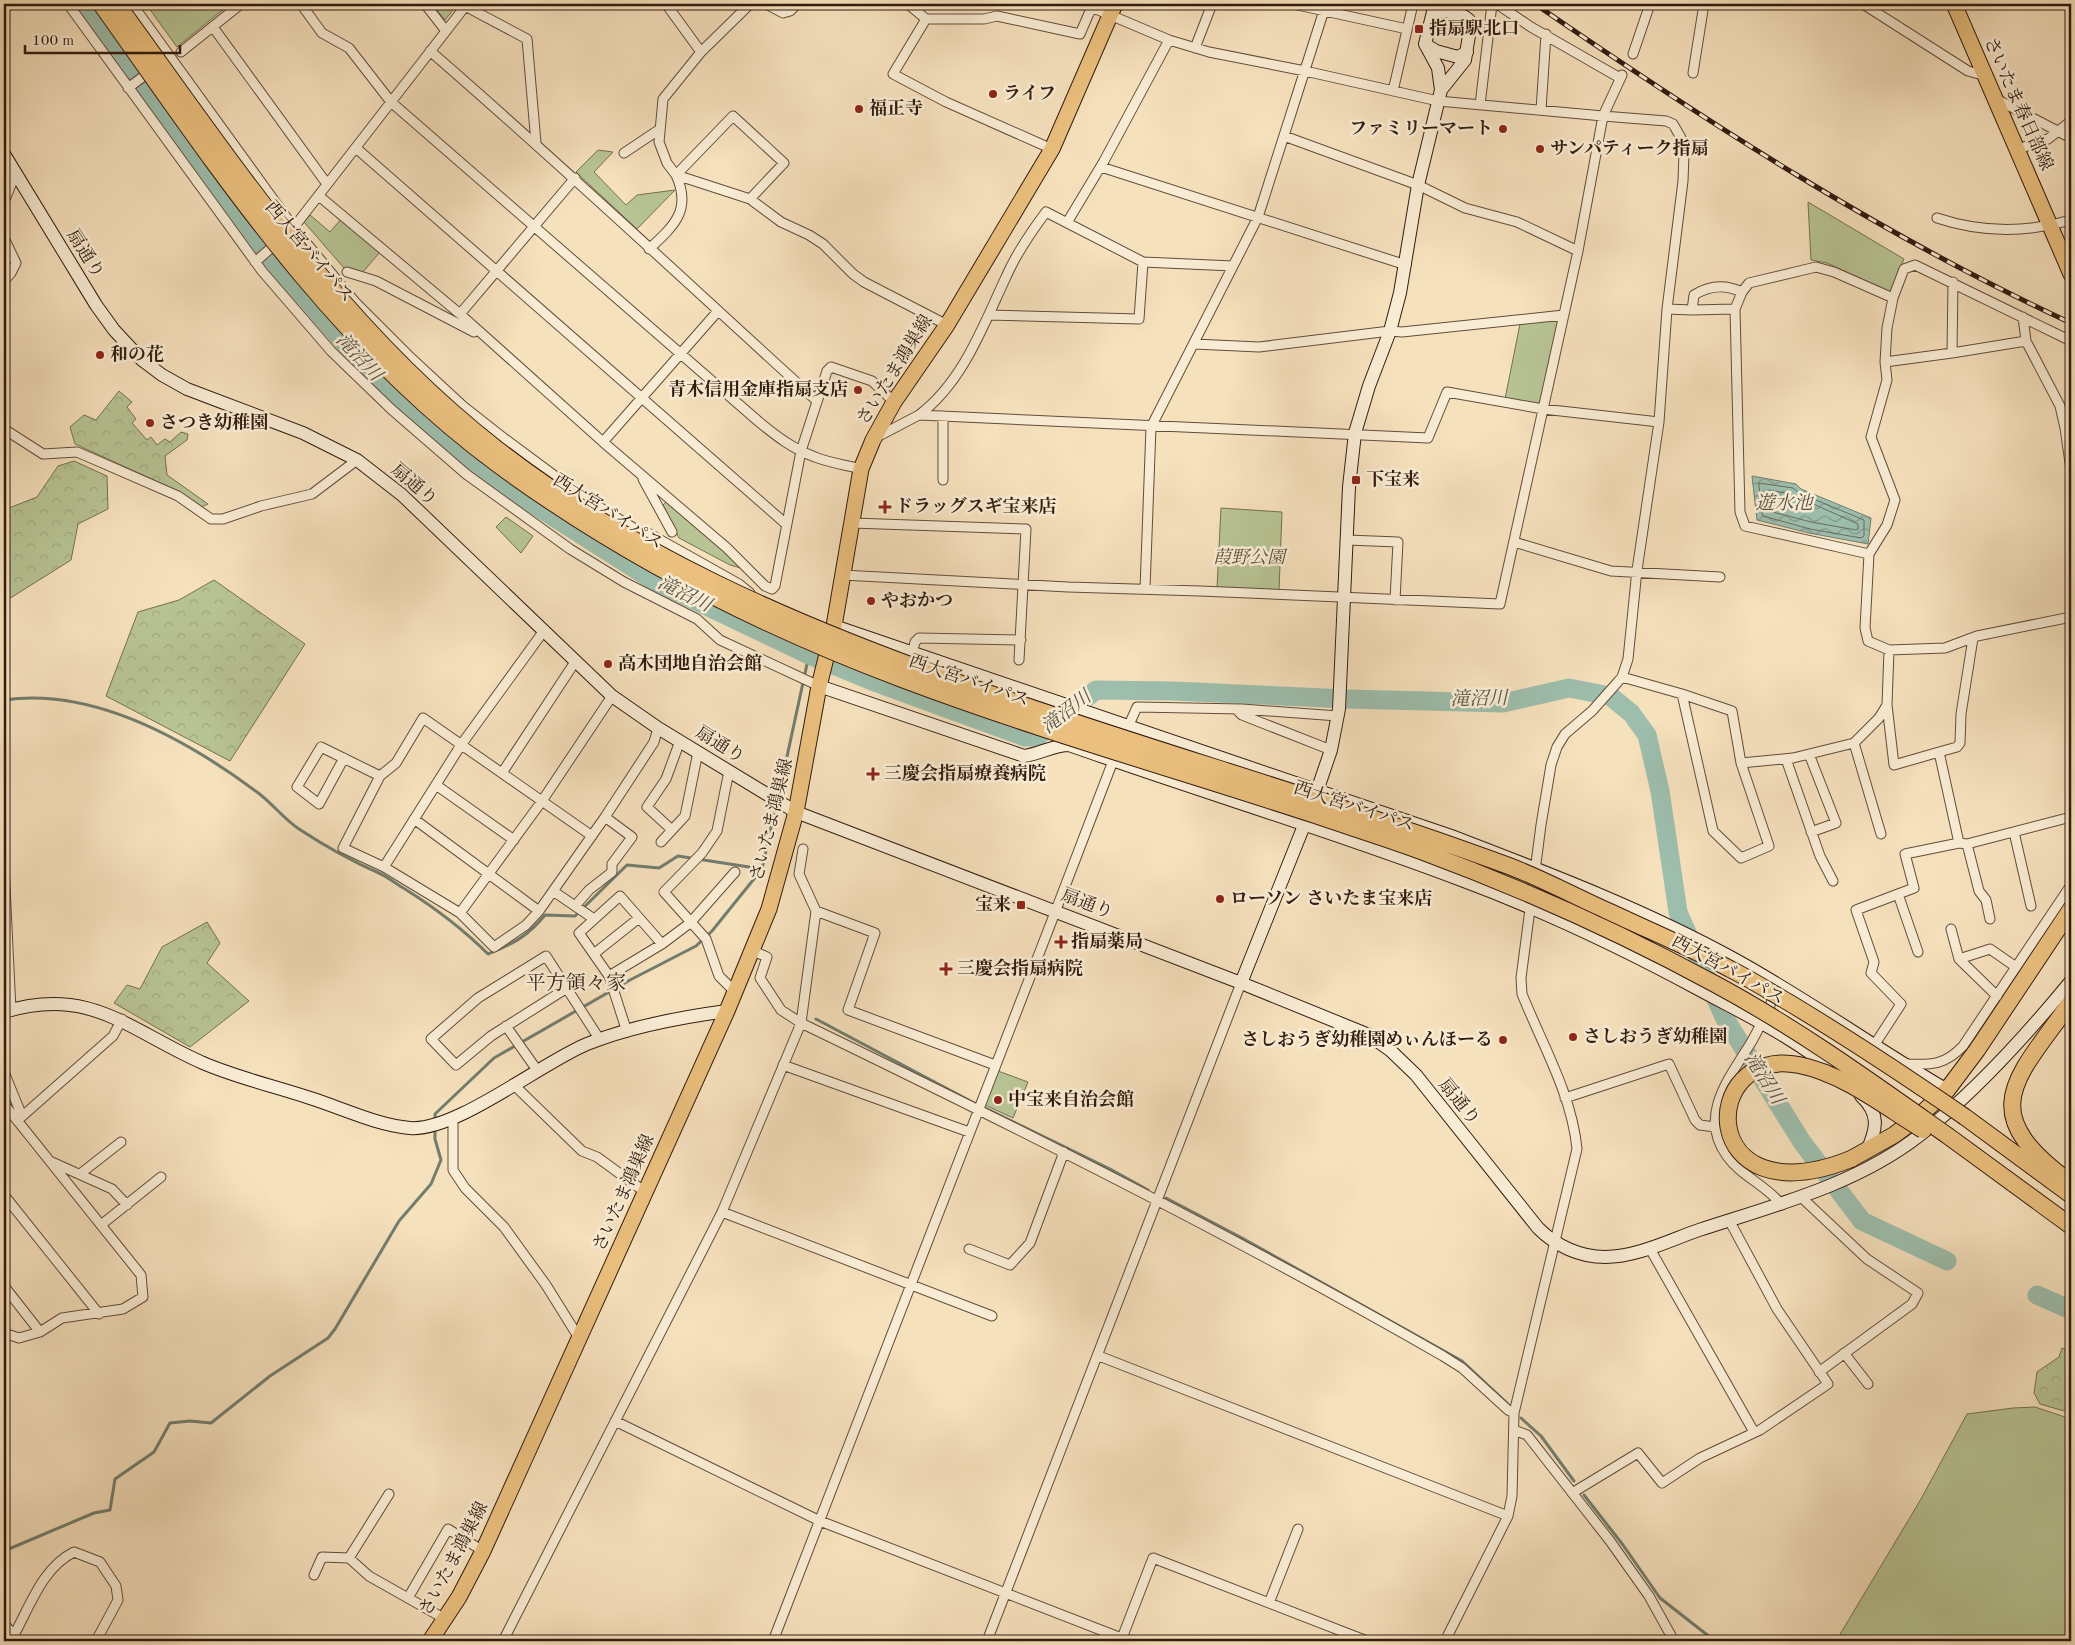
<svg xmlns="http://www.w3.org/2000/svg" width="2075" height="1645" viewBox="0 0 2075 1645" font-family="'Old Standard TT','Noto Serif JP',serif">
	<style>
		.forest { fill: url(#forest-crowns); stroke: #747052 }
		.park { fill: #b8c494; stroke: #747052 }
		.water { fill: url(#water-waves); stroke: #727d6e }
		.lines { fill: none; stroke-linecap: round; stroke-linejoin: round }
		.shore { stroke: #676c5e; stroke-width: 1 }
		.stream { stroke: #727d6e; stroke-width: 3 }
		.river { stroke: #9dbead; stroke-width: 19 }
		.street-casing { stroke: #624c3a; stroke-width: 11 }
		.secondary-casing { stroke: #311b0f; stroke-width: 14 }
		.primary-casing { stroke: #311b0f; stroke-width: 17 }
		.highway-casing { stroke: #311b0f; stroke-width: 18 }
		.street { stroke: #f9ecd4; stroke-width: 9 }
		.secondary { stroke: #f9ecd4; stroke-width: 12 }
		.primary { stroke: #ebc07e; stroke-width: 15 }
		.highway { stroke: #ebc07e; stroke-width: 16 }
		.rail-casing { stroke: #311b0f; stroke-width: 5 }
		.rail { stroke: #f9ecd4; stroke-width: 3; stroke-dasharray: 9; stroke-linecap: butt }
		.highway-bridge-casing { stroke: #311b0f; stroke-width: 18; stroke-linecap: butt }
		.highway-bridge { stroke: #ebc07e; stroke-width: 16 }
		.poi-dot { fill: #8f2418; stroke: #f9ecd4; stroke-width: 2 }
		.labels { text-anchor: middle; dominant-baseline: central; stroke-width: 5; stroke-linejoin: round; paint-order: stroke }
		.poi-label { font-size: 18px; font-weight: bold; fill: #311b0f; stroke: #f9ecd4; text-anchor: start }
		.street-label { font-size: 18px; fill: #311b0f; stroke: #f9ecd4 }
		.park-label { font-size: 18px; font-style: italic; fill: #5a4e37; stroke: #f9ecd4 }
		.water-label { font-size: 19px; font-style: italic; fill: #575446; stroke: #f9ecd4 }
		.quarter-label { font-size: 20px; fill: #311b0f; stroke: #f9ecd4 }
	</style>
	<defs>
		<pattern id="forest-crowns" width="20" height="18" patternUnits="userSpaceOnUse" patternTransform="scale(1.25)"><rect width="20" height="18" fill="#b8c494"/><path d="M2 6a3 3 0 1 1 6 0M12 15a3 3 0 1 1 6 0" fill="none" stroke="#9fa87e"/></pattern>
		<pattern id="water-waves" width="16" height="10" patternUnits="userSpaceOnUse" patternTransform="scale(1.25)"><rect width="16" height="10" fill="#9dbead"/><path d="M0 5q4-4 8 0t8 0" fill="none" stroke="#819a8b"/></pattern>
	</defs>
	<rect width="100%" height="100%" fill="#f6e1bd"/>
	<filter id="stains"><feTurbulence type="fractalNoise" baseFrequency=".004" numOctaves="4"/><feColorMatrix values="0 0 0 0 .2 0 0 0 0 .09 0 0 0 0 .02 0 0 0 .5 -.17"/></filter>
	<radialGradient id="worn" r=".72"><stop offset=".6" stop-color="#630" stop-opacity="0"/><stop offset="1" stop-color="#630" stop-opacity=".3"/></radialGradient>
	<path class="forest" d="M119 391 132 402 127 407 136 419 132 423 147 440 151 437 157 445 165 439 170 442 181 432 188 434 187 440 165 456 167 475 208 504 201 507 178 491 75 444 70 427 84 415 96 420Z
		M74 461 107 476 108 509 78 524 71 560 4 602V510L37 497 58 466Z
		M214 580 305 644 230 761 106 696 138 612 179 600Z
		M207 922 220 943 207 963 249 1001 190 1047 114 1003 127 985 140 989 162 947Z
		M2062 1348 2071 1352V1413L2040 1404 2034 1393 2037 1372 2059 1357Z"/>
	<path class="park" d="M146 4H230L177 47Z
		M432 4H458L445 20Z
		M598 150 613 152 594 172 626 205 637 195 675 190 637 229 576 172Z
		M1808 202 1904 259 1890 292 1827 263 1811 260Z
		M310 215 330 232 342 218 380 252 363 272 344 268 304 222Z
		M1559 319 1540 404 1505 399 1520 324Z
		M666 502 744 569 730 565 679 538 663 505Z
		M1221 508 1282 512 1279 591 1217 588Z
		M506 517 533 536 521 553 496 527Z
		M998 1071 1028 1082 1013 1118 985 1105Z
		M2035 1407 2071 1419V1641H1836L1921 1499 1967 1414 2013 1408Z"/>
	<path class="water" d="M1752 476 1796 484 1801 489 1871 518 1868 544 1809 533 1757 520Z"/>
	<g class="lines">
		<path class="shore" d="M1759 483 1793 488 1799 493 1864 520V536L1861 538 1810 529 1763 516Z
			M1768 490 1791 494 1858 524V529L1856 530 1811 522 1769 511 1766 493Z"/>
		<path class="stream" d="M4 700C94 687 187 740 257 792 272 803 284 819 299 829 325 846 351 861 379 873 388 877 396 884 405 889 435 908 462 928 488 954 513 944 528 936 545 915L575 916 627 865 659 868 678 856 762 869 776 804
			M778 798 809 655
			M816 1019 976 1104
			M981 1106 1110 1169 1148 1190
			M435 1121V1114L494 1058 630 980 696 946 712 931 762 869
			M1166 1198 1242 1238 1462 1361 1508 1404
			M1521 1418 1541 1436 1574 1481
			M1584 1495 1623 1545 1660 1598 1715 1641
			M4 1551 94 1513 110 1510 115 1479 154 1452 170 1423 190 1421 211 1423 270 1376 328 1338 335 1329 399 1221 431 1184 441 1160 435 1139V1127"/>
		<path class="river" d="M84 4 271 259 375 378 465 455 533 504 654 581 809 655 872 681 1025 737H1037L1096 690 1173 691 1347 699 1503 703 1569 688 1610 696 1631 713 1647 735 1660 791 1678 912 1724 1017 1802 1142 1862 1221 1947 1261
			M2037 1295 2071 1310"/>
		<defs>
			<path id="street" d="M68 4 262 271 331 351 391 409 466 474 570 549 624 582 697 619 720 640 819 686
				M132 4 294 228 356 303 408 355 463 406 505 439 586 499 637 530 648 533 739 584 750 593
				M301 4 322 33 349 48 391 102 758 421C776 436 793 449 815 457 830 463 846 465 861 469
				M425 4 446 31
				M666 4 701 52 663 99 659 142 667 163 676 175 750 199 781 222 809 235 823 244 853 274 864 282 947 325
				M766 4 783 13 790 11 797 4
				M1293 4 1407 29
				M1497 4 1531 27 1620 78
				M1863 4 1968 71 1986 76
				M2070 4 2071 5
				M465 6 527 39 536 143
				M926 19 893 74 946 102 1052 149
				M213 27 327 184
				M1195 48 1212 4
				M430 51C562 165 688 284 817 401
				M181 52 241 4
				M701 52 750 4
				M1633 54 1650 4
				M1693 73 1704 4
				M128 88 152 70
				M1393 91 1413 4
				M1996 99 2071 138
				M1480 105 1492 4
				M1541 110 1546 34
				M1284 136 1418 185 1465 208 1517 222 1578 251
				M356 148 786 524
				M2018 149 2048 139 2071 121
				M624 153 660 129
				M1101 167 1406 265
				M319 196 460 314 603 442 727 548 765 586 772 589 775 586 801 451 827 371 831 367 872 381 894 402
				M4 202 15 175
				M1937 218C1982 233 2026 233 2071 220
				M1068 221 1104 161 1169 40
				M291 231 467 4
				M4 238 16 263 11 273 4 281
				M649 249C674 226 692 210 676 175L733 116 784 163 750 199
				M255 262 278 242
				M347 272 376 281 474 332
				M1953 282 1952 353 2026 341
				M1893 298 1887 328 1885 362 1952 353
				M1667 309 1692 310
				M1735 309 1692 310 1694 295C1710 285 1725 284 1742 292
				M460 314 575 178
				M989 315 1139 319 1143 262
				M2023 317 2026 341 2060 406 2065 428
				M2071 341 1915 265 1904 269 1893 298 1834 272 1816 267 1749 283 1742 292 1735 309 1740 512 1745 526 1869 554 1865 628 1868 641 1889 650 1945 648 1977 636 2071 617
				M1194 344 1259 347 1390 331 1402 332 1564 315
				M919 415C963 382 983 326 1006 277 1016 254 1031 232 1046 212L1143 262 1233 266
				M943 416V480
				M2071 426 2065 428 2071 470
				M4 429 43 454 77 452 98 461 178 496 211 519H223L261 506 312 494 357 460
				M875 438 919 415 1428 438 1447 392 1543 409 1659 422
				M603 442 718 311
				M643 479 672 532
				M852 523 1026 529 1019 660
				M1347 540 1398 542 1395 600
				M1514 542 1611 571 1720 577
				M1869 554 1887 525 1895 500 1871 437 1887 380 1885 362
				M842 575 1068 587 1200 591 1500 604 1578 251 1603 116 1438 101 1305 71 1209 52 1169 40 1096 9 1090 11 1080 34 997 16 984 19H926L908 4
				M1145 589 1151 427 1258 217 1326 4
				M912 654 915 642 919 638 1021 640
				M1622 677 1682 694 1732 711 1741 763 1793 758 1854 743 1879 718 1887 705 1889 650
				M1682 694 1713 831 1741 858 1769 846 1741 763
				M1887 705 1894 765 1939 752 1959 843 1967 844 2071 817
				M1236 709 1242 715 1331 750
				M1128 727 1137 707 1242 709 1338 716
				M2071 734V741
				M1854 743 1881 834
				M1939 752 1957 747 1960 743 1961 714 1973 638
				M1809 754 1836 823 1811 832
				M344 758 319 804 297 787 321 747 380 776
				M1786 759 1820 856 1833 881
				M729 771 717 831 702 853 664 892 706 939 719 976 735 992
				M502 773 575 662
				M436 785 514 840
				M414 819 539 911
				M672 830 647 807 666 779 680 741
				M2014 832 2031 906
				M592 836 423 718 396 763 380 776 343 848 384 867 460 913 494 947 526 925 539 911 605 817 654 742 658 728
				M661 842 685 816 698 752
				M1967 844 1979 891 1986 900 1990 919
				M4 865 11 1010
				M384 867 461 745 543 632
				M553 891 594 919
				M1898 894 1918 952
				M575 906 589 890 612 872V864L632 837 605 817
				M816 911 875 933 848 1010 995 1065
				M460 913 542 801 612 696
				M1951 929 1959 959 1997 996
				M753 951 767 957 760 978 781 1010 801 1023C1018 1128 1234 1236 1443 1356L1462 1368 1508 1410 1514 1413
				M595 953 639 918
				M1959 959 1990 949 2016 967
				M609 976 662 944 690 923 735 872
				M567 988 491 1036 456 1065 431 1039 478 998 546 956 600 1040
				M1776 993C1768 1009 1761 1025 1752 1041 1731 1076 1697 1115 1727 1156 1741 1176 1766 1185 1782 1205
				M506 1026 537 1070
				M627 1032 609 976 579 933 620 896 662 944
				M1875 1044 1901 1004 1871 973 1874 962 1856 910 1914 888 1905 854 1959 843
				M1907 1064C1932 1065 1945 1065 1963 1046L2071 885
				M783 1065 969 1132
				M4 1072 22 1116
				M513 1084 582 1151 597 1157 645 1192
				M1565 1098 1669 1064 1695 1120 1700 1125 1715 1127
				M4 1104 141 1275 143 1297 123 1309 62 1318 40 1332 19 1338 4 1333
				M453 1119V1170L465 1188 504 1227 546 1285 579 1338
				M18 1120 113 1036 122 1019
				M52 1162 112 1189 127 1205
				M80 1174 121 1142
				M4 1195 99 1314
				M1801 1197 1867 1259 1918 1293 1912 1304 1819 1372
				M722 1212 992 1316
				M101 1225 161 1177
				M1649 1247 1754 1432
				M969 1249 1010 1265 1030 1243 1064 1152
				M4 1286 40 1332
				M1844 1353 1868 1384
				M1099 1356 1508 1516
				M615 1421 820 1521 1129 1641
				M1514 1430 1527 1435 1610 1541 1649 1596 1674 1641
				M1572 1493 1638 1453 1662 1483 1700 1458 1760 1430 1828 1384 1777 1309 1729 1220
				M349 1558 389 1494
				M314 1575 322 1557 349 1558 369 1576 445 1619
				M408 1598 448 1529 483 1551
				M1269 1603 1298 1529
				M4 1624 14 1635 11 1641
				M14 1635C30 1606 43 1567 74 1552L100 1562 116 1586 118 1600 96 1641
				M1122 1638 1153 1558 1367 1641
				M503 1641 722 1212 801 1023 816 911 799 874 803 849
				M773 1641C886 1348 1001 1055 1113 761
				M987 1641 1241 983
				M1445 1641 1508 1516 1512 1496 1514 1413 1577 1149C1572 1095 1542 1044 1522 994L1521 978 1524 955 1541 825 1551 765 1557 747 1565 734 1592 711 1616 684 1622 677 1628 659 1637 570 1659 422 1667 309 1683 181 1684 154 1681 138 1673 124 1666 121 1603 116 1622 75"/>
			<path id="secondary" d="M1426 45 1436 51 1458 57 1467 52
				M4 154 96 305 114 330 142 360 162 375 187 389 303 433 357 460 402 495 612 696 658 728 796 812 1241 983 1369 1035 1390 1050 1416 1075 1538 1228C1556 1246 1580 1257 1605 1257 1637 1257 1670 1240 1699 1230 1775 1205 1856 1185 1920 1135 1973 1094 2029 1032 2071 981
				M834 626 1454 837C1548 873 1645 910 1734 959 1807 999 1875 1048 1947 1090
				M819 686 1024 756C1039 754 1054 745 1069 745 1199 791 1332 831 1461 880 1542 910 1622 948 1698 989 1746 1015 1798 1039 1838 1075
				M1315 797 1331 750 1339 709 1349 487 1355 433 1369 386 1390 331 1400 293 1418 185 1441 90 1438 68 1425 44 1433 12C1443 9 1466 13 1471 23L1465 60 1441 90
				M1241 983 1307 818
				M4 1012C90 985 130 1031 203 1063 238 1078 274 1086 310 1098 342 1108 376 1125 410 1128 455 1132 541 1063 587 1044 629 1027 682 1017 727 1011
				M1861 1096C1880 1114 1877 1128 1867 1151"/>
			<path id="primary" d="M1954 4 2071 274
				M430 1641 459 1597 483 1551 727 1011 769 909 796 812 819 686 834 626 861 469 873 440 894 402 947 325 1052 149 1115 4"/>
			<path id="highway" d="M2071 1002C2015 1080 1973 1112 2071 1183
				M1965 1117 2071 1195
				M1948 1136 2071 1226
				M1851 1159 1894 1135 1917 1118 1947 1090 1977 1050 2071 909"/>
		</defs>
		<use href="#street" class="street-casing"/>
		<use href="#secondary" class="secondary-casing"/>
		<use href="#primary" class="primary-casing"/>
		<use href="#highway" class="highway-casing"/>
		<use href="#street" class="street"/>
		<use href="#secondary" class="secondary"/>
		<use href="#primary" class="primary"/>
		<use href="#highway" class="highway"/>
		<defs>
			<path id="rail" d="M1535 4C1707 122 1881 235 2071 323"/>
		</defs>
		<use href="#rail" class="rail-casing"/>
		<use href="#rail" class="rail"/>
		<defs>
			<path id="highway-bridge" d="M101 4C219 170 332 343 500 466 623 556 758 625 902 679 1037 730 1178 770 1315 815 1350 827 1386 838 1421 851 1521 888 1621 933 1715 984 1797 1028 1873 1083 1948 1136
				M117 4C232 162 341 328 497 449 632 554 791 623 951 680 1135 746 1325 798 1509 866 1543 879 1576 897 1610 912 1650 931 1691 948 1730 969 1750 979 1769 991 1788 1002 1848 1038 1907 1077 1965 1117
				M1851 1159C1695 1221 1698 1045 1799 1065 1844 1074 1885 1107 1923 1130"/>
		</defs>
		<use href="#highway-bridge" class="highway-bridge-casing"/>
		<use href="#highway-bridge" class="highway-bridge"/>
	</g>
	<g class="poi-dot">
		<rect x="1414" y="24" width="10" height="10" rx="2.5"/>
		<circle cx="993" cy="94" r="5"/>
		<circle cx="859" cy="109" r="5"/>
		<circle cx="1503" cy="129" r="5"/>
		<circle cx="1540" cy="149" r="5"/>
		<circle cx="100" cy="355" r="5"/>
		<circle cx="858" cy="390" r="5"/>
		<circle cx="150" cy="423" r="5"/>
		<rect x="1351" y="475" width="10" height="10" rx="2.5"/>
		<path d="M882.5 499.5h5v5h5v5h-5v5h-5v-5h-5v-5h5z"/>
		<circle cx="871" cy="601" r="5"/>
		<circle cx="608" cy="664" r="5"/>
		<path d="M870.5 766.5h5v5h5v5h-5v5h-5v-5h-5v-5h5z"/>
		<circle cx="1220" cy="899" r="5"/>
		<rect x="1016" y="900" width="10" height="10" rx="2.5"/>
		<path d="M1058.5 934.5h5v5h5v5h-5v5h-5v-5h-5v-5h5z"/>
		<path d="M943.5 961.5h5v5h5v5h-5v5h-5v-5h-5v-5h5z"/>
		<circle cx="1573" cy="1037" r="5"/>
		<circle cx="1503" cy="1040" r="5"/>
		<circle cx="998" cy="1100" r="5"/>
	</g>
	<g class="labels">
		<g class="poi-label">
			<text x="1429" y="29">指扇駅北口</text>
			<text x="1003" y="94">ライフ</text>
			<text x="869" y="109">福正寺</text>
			<text x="1493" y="129" text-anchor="end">ファミリーマート</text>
			<text x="1550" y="149">サンパティーク指扇</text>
			<text x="110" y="355">和の花</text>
			<text x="848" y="390" text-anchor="end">青木信用金庫指扇支店</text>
			<text x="160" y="423">さつき幼稚園</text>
			<text x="1366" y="480">下宝来</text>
			<text x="895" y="507">ドラッグスギ宝来店</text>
			<text x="881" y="601">やおかつ</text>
			<text x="618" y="664">高木団地自治会館</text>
			<text x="884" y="774">三慶会指扇療養病院</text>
			<text x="1230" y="899">ローソン さいたま宝来店</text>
			<text x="1011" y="905" text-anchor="end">宝来</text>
			<text x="1071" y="942">指扇薬局</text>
			<text x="957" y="969">三慶会指扇病院</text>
			<text x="1583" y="1037">さしおうぎ幼稚園</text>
			<text x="1493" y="1040" text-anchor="end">さしおうぎ幼稚園めぃんほーる</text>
			<text x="1008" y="1100">中宝来自治会館</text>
		</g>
		<g class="street-label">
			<text transform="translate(2018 104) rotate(66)">さいたま春日部線</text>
			<text transform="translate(309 252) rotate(50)">西大宮バイパス</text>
			<text transform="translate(85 254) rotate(58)">扇通り</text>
			<text transform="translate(895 370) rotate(-58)">さいたま鴻巣線</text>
			<text transform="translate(414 485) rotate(41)">扇通り</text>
			<text transform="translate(608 512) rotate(32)">西大宮バイパス</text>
			<text transform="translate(969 681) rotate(19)">西大宮バイパス</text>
			<text transform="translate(720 745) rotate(32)">扇通り</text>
			<text transform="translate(1354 807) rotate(18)">西大宮バイパス</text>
			<text transform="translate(772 820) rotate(-76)">さいたま鴻巣線</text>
			<text transform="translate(1087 904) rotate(21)">扇通り</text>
			<text transform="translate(1728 970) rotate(29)">西大宮バイパス</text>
			<text transform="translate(1459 1102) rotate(51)">扇通り</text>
			<text transform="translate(624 1193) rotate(-66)">さいたま鴻巣線</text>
			<text transform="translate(454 1559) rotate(-62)">さいたま鴻巣線</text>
		</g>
		<g class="park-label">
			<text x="1249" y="558">葭野公園</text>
		</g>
		<g class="water-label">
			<text transform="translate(358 358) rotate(47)">滝沼川</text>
			<text x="1784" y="504">遊水池</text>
			<text transform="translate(684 595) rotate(26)">滝沼川</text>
			<text transform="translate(1479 700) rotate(-1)">滝沼川</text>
			<text transform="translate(1067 713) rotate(-38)">滝沼川</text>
			<text transform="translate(1763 1079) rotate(58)">滝沼川</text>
		</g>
		<g class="quarter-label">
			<text x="576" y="984">平方領々家</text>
		</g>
	</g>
	<rect width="2075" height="1645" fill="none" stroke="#f6e1bd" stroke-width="20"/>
	<rect x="5" y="5" width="2065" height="1635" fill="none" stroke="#311b0f" stroke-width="2.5"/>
	<rect x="10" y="10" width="2055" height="1625" fill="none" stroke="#311b0f"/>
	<path d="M25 45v8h155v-8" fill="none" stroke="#311b0f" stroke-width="2.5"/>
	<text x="32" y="45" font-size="15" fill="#311b0f" stroke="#f9ecd4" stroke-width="4" paint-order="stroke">100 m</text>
	<rect width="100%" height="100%" filter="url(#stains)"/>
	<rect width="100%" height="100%" fill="url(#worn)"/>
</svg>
